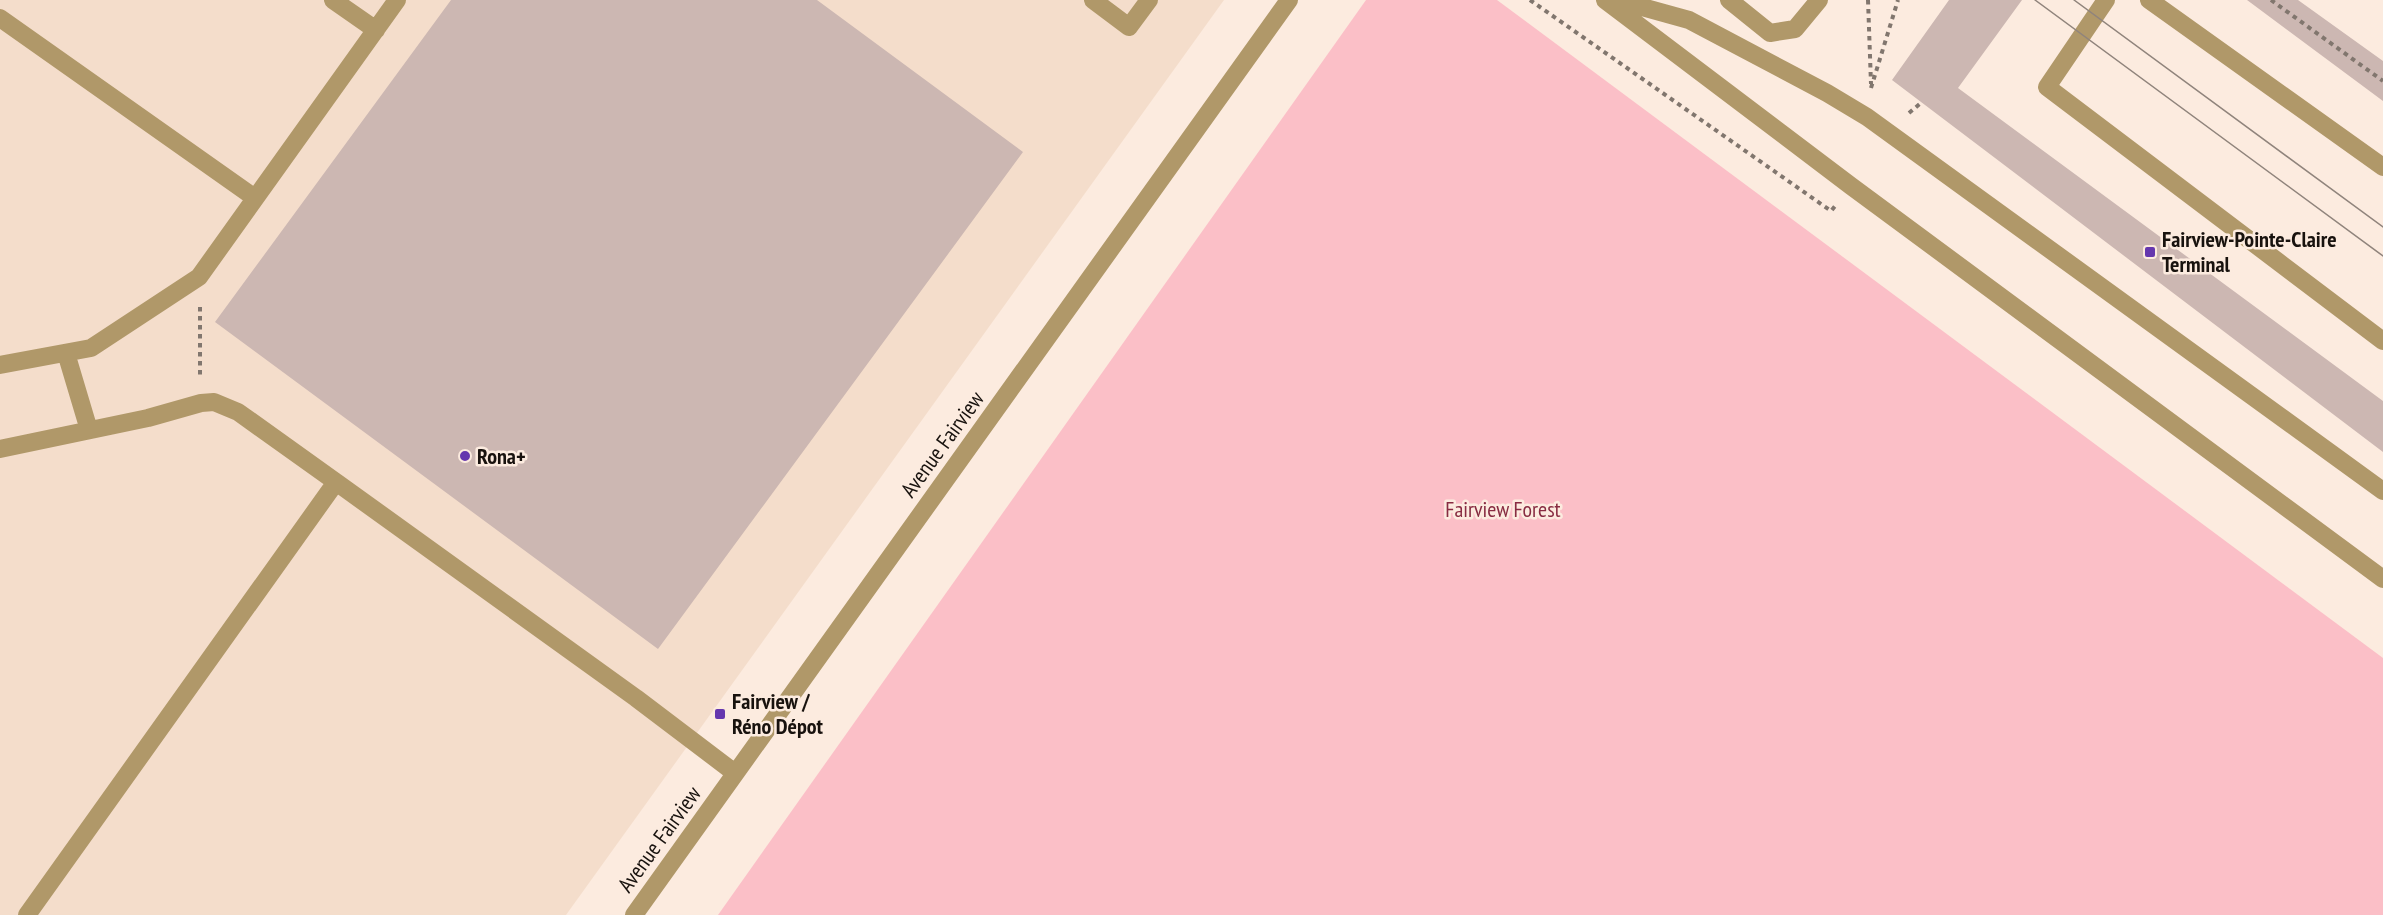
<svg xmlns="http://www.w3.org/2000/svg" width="2383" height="915" viewBox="0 0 2383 915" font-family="'PT Sans Narrow',sans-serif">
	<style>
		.built { fill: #f4ddcb }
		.green { fill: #fbbfc7 }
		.building { fill: #ccb7b2 }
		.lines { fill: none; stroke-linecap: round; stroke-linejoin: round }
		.path { stroke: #81766e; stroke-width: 4; stroke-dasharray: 4.5 4.5; stroke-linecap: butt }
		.minor { stroke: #b09869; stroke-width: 18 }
		.tram { stroke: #90847c; stroke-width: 1.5 }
		.poi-dot { fill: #6537ae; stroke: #fcebdf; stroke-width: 2 }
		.labels { text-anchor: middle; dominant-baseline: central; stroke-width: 5; stroke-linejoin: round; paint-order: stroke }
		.poi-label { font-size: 22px; font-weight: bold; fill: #18120e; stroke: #fcebdf; text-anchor: start }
		.street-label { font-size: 22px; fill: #18120e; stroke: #fcebdf }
		.park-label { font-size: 22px; fill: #882c42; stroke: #fcebdf }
	</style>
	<rect width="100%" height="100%" fill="#fcebdf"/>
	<path class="built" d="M0 0H1224L566 915H0Z"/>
	<path class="green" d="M1366 0H1497L2383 658V915H718Z"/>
	<path class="building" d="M451 0H817L1023 152 658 649 215 322Z
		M1949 0H2022L1958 88 2383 401V452L1892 80Z
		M2247 0H2298L2383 61V101Z"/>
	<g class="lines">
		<path class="path" d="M1530 0 1831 211 1835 206
			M1868 0 1871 84
			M2271 0 2383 81
			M1871 88 1898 0
			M1909 113 1922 102
			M200 307V378"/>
		<path class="minor" d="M333 0 376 30
			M1093 0 1129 27 1149 0
			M1605 0 1851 186 2383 579
			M1617 0 1689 20 1827 93 1867 117 2383 491
			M1729 0 1770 33 1795 29 1819 0
			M2106 0 2047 87 2383 341
			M2149 0 2383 167
			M0 18 255 198
			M66 353 89 430
			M0 365 91 348 199 277 397 0
			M0 449 148 418 201 403 214 402 238 412 336 482 27 915
			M336 482 636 698 735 773
			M634 915 1289 0"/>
		<path class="tram" d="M2035 0 2383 256
			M2074 0 2383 227"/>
	</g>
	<g class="poi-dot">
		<rect x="2144" y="246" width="12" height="12" rx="3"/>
		<circle cx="465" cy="456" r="6"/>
		<rect x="714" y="708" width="12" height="12" rx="3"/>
	</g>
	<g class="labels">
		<g class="poi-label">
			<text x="2162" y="239">Fairview-Pointe-Claire<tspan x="2162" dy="25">Terminal</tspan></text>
			<text x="477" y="456">Rona+</text>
			<text x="732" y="701">Fairview /<tspan x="732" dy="25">Réno Dépot</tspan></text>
		</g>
		<g class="street-label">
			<text transform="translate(942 444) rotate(-54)">Avenue Fairview</text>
			<text transform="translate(659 839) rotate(-54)">Avenue Fairview</text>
		</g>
		<g class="park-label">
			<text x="1503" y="509">Fairview Forest</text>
		</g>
	</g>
</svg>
